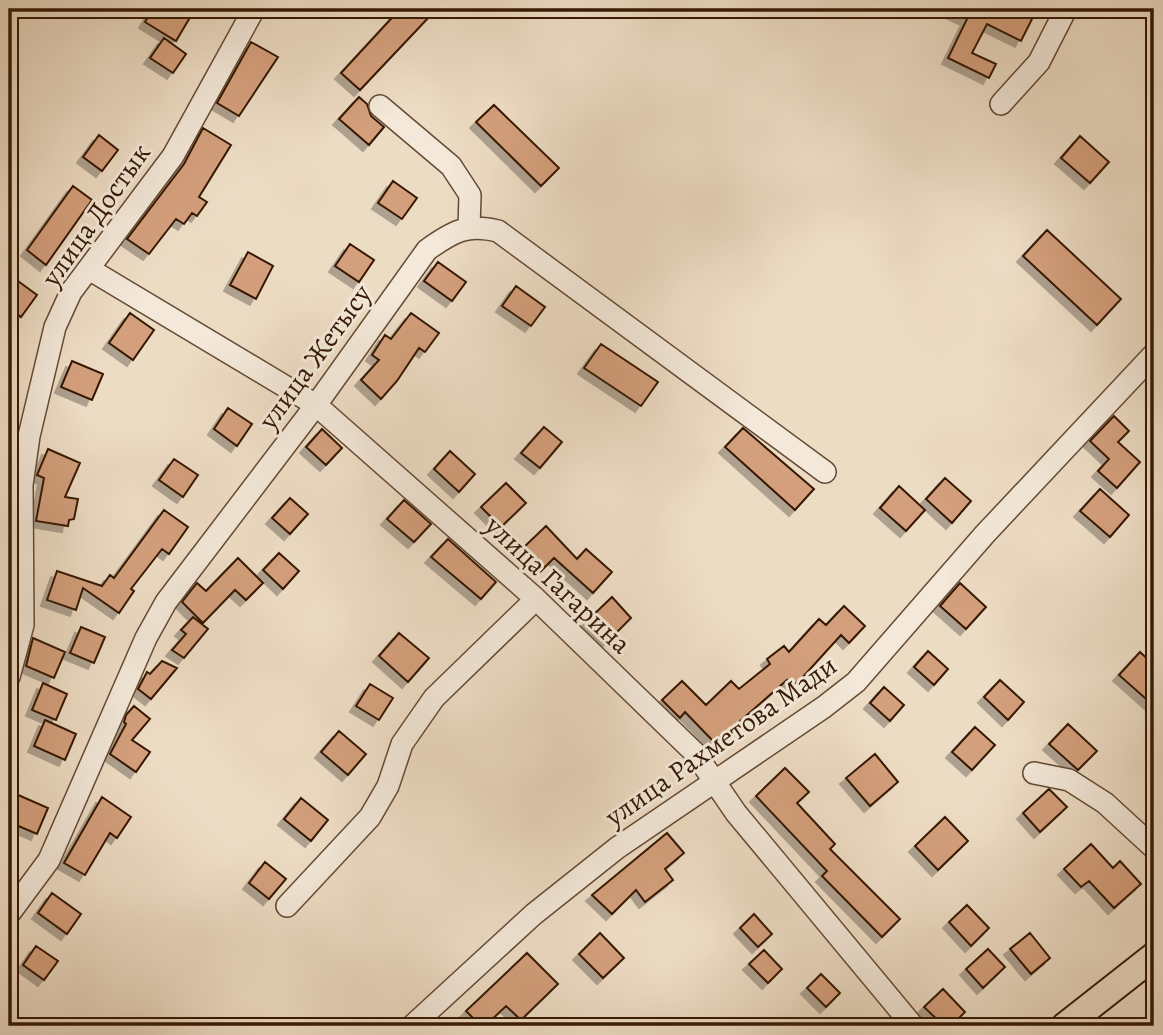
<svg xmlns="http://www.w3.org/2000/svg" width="1163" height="1035" viewBox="0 0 1163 1035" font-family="Alegreya,serif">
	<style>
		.building { fill: #d49f7b; stroke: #361903; stroke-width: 2; filter: url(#shadow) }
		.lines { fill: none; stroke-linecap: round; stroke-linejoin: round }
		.minor-casing { stroke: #644a33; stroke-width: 24 }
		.major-casing { stroke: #361903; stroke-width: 30 }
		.minor { stroke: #f3e8d9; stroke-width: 21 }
		.major { stroke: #eddcc4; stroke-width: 26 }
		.labels { text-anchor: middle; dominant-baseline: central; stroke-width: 6; stroke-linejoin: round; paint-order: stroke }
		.street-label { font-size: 28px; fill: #361903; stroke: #f3e8d9 }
	</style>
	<defs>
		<filter id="shadow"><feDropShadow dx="-6" dy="6" stdDeviation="0" flood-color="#0004"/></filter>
	</defs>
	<rect width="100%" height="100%" fill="#eddcc4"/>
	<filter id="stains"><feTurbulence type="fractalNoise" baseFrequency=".00286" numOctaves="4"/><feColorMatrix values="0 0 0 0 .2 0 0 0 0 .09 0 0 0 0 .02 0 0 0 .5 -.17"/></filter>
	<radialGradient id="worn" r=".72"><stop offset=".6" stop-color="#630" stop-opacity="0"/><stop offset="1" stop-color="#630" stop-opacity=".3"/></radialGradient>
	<path class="building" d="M153 9H195L176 41 145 22Z
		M400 9H422L430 16 360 90 341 73Z
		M945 9H1016L1033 17 1021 41 987 24 972 53 996 64 989 78 948 58 967 19Z
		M164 38 186 54 173 73 150 58Z
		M251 42 278 57 239 116 217 103Z
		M359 97 367 104 371 116 384 127 369 145 339 119Z
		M494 105 559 168 541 186 476 122Z
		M203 128 231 145 199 197 207 202 197 216 192 213 184 224 176 219 149 254 127 239 184 164Z
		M99 135 118 150 102 171 83 157Z
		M1080 136 1109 162 1090 183 1061 158Z
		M393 181 417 198 402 219 378 203Z
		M73 186 92 200 46 265 27 250Z
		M1047 230 1121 299 1097 325 1023 256Z
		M350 244 374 260 359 282 335 266Z
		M248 252 273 266 256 299 230 285Z
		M438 262 466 282 452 301 424 281Z
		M18 281 37 295 21 317 9 308V293Z
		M516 286 545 307 531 326 502 306Z
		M130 313 154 330 133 360 109 343Z
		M411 313 439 333 425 352 419 348 397 381 381 399 361 380 379 360 372 355 385 335 391 339Z
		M601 344 658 382 641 406 584 368Z
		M72 361 103 374 92 400 61 387Z
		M228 408 252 424 237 446 214 429Z
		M1114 416 1129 431 1118 442 1140 462 1117 488 1098 471 1109 459 1090 441Z
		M544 427 562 442 540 468 521 453Z
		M743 428 814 489 795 510 725 447Z
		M322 429 342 448 326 465 306 447Z
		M48 449 80 463 65 497 78 499 74 519 69 520 68 526 36 521 44 478 37 475Z
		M450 451 475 474 459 492 434 469Z
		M174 459 198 475 183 497 159 480Z
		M945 478 971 501 952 523 926 499Z
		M506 483 526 503 501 527 481 507Z
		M899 486 925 510 906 531 880 508Z
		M1100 489 1129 515 1110 537 1080 511Z
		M290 498 308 514 290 534 272 518Z
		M404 500 431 524 414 542 387 519Z
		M164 510 188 527 169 554 162 549 131 589 134 591 119 613 83 588 76 610 47 600 57 571 102 586 110 575 114 578Z
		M546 526 577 559 586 549 612 572 593 593 554 558 541 571 521 550Z
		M448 539 496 582 481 599 431 557Z
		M279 553 299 571 283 589 263 570Z
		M238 558 263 583 246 600 235 590 203 623 182 602 197 583 206 591Z
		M960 583 986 607 966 629 940 606Z
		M612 597 631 618 607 642 587 621Z
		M844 606 865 626 849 643 841 635 802 678 792 686 787 680 715 743 685 712 680 718 662 700 682 681 706 705 731 681 739 689 770 664 767 659 784 646 789 652 819 619 826 625Z
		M193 617 208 629 184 658 172 650 186 634 181 630Z
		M81 627 105 637 94 663 70 653Z
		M399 633 429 658 408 682 379 656Z
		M33 638 65 652 54 678 26 666Z
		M928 651 948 669 934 685 914 667Z
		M1140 652 1154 665V706L1119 675Z
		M162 661 177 668 151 699 138 689 147 672 150 674Z
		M1000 680 1024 702 1008 720 984 697Z
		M43 683 67 694 56 720 32 710Z
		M370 684 393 698 379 720 356 706Z
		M884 687 904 705 890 721 870 703Z
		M134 706 150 719 132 740 150 752 136 772 110 754 126 724 124 722 126 715Z
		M45 720 76 734 65 760 34 746Z
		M1068 724 1097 751 1078 770 1049 744Z
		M975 727 995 745 972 770 952 752Z
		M339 731 366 754 348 775 321 752Z
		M875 754 898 782 870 806 846 778Z
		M785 768 809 792 797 803 835 844 830 849 900 919 882 937 822 876 827 871 756 796Z
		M1049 789 1067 807 1040 832 1023 813Z
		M9 791 48 808 37 834 9 822Z
		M102 797 131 817 117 838 110 833 85 875 64 863Z
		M301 798 328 820 311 841 284 819Z
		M945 817 968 841 938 870 915 846Z
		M667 833 684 853 665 869 673 880 645 902 636 890 612 914 592 895Z
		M1091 844 1113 868 1120 861 1141 884 1114 908 1089 881 1081 887 1064 869Z
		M265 862 286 879 269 899 249 883Z
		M52 893 81 914 67 934 38 913Z
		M967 905 989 928 971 946 949 922Z
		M754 914 772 934 758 947 740 928Z
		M600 933 624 958 603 978 579 954Z
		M1030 933 1050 958 1031 974 1010 949Z
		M36 946 58 961 44 980 23 965Z
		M988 949 1005 967 983 988 966 969Z
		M764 950 782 969 768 983 749 964Z
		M527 953 558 984 521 1020 506 1006 485 1026H481L466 1011Z
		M821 974 840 993 826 1007 807 988Z
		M943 989 965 1012 951 1026H944L924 1007Z"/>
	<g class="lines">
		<defs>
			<path id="minor" d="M1001 104 1039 62 1066 9
				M380 106 451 166 470 195 469 229
				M89 269 316 405 536 599 695 753 736 813 913 1026
				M9 677 23 625 22 485 29 436 55 327 71 292 173 156 254 9
				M1034 773 1069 780 1105 803 1154 848
				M287 906 370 817 388 786 402 744 434 698 536 599
				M9 914 49 860 146 638 166 602 316 405 427 250C452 232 467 223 498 231L825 472
				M412 1026 534 914 617 848 824 707 856 682 985 534 1154 354"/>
			<path id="major" d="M1065 1026 1154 956"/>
		</defs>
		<use href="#minor" class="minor-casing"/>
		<use href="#major" class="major-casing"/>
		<use href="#minor" class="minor"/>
		<use href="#major" class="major"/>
	</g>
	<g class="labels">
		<g class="street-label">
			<text transform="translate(96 215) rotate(-55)">улица Достык</text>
			<text transform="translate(315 357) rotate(-54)">улица Жетысу</text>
			<text transform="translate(558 585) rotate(43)">улица Гагарина</text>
			<text transform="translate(721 741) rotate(-35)">улица Рахметова Мади</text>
		</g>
	</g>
	<rect width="1163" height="1035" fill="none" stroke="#eddcc4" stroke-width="35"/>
	<rect x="10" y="10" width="1142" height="1014" fill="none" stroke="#361903" stroke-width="3.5"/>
	<rect x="18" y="18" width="1128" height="1000" fill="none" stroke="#361903" stroke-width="2"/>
	<rect width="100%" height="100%" filter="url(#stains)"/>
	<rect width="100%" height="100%" fill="url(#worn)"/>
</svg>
